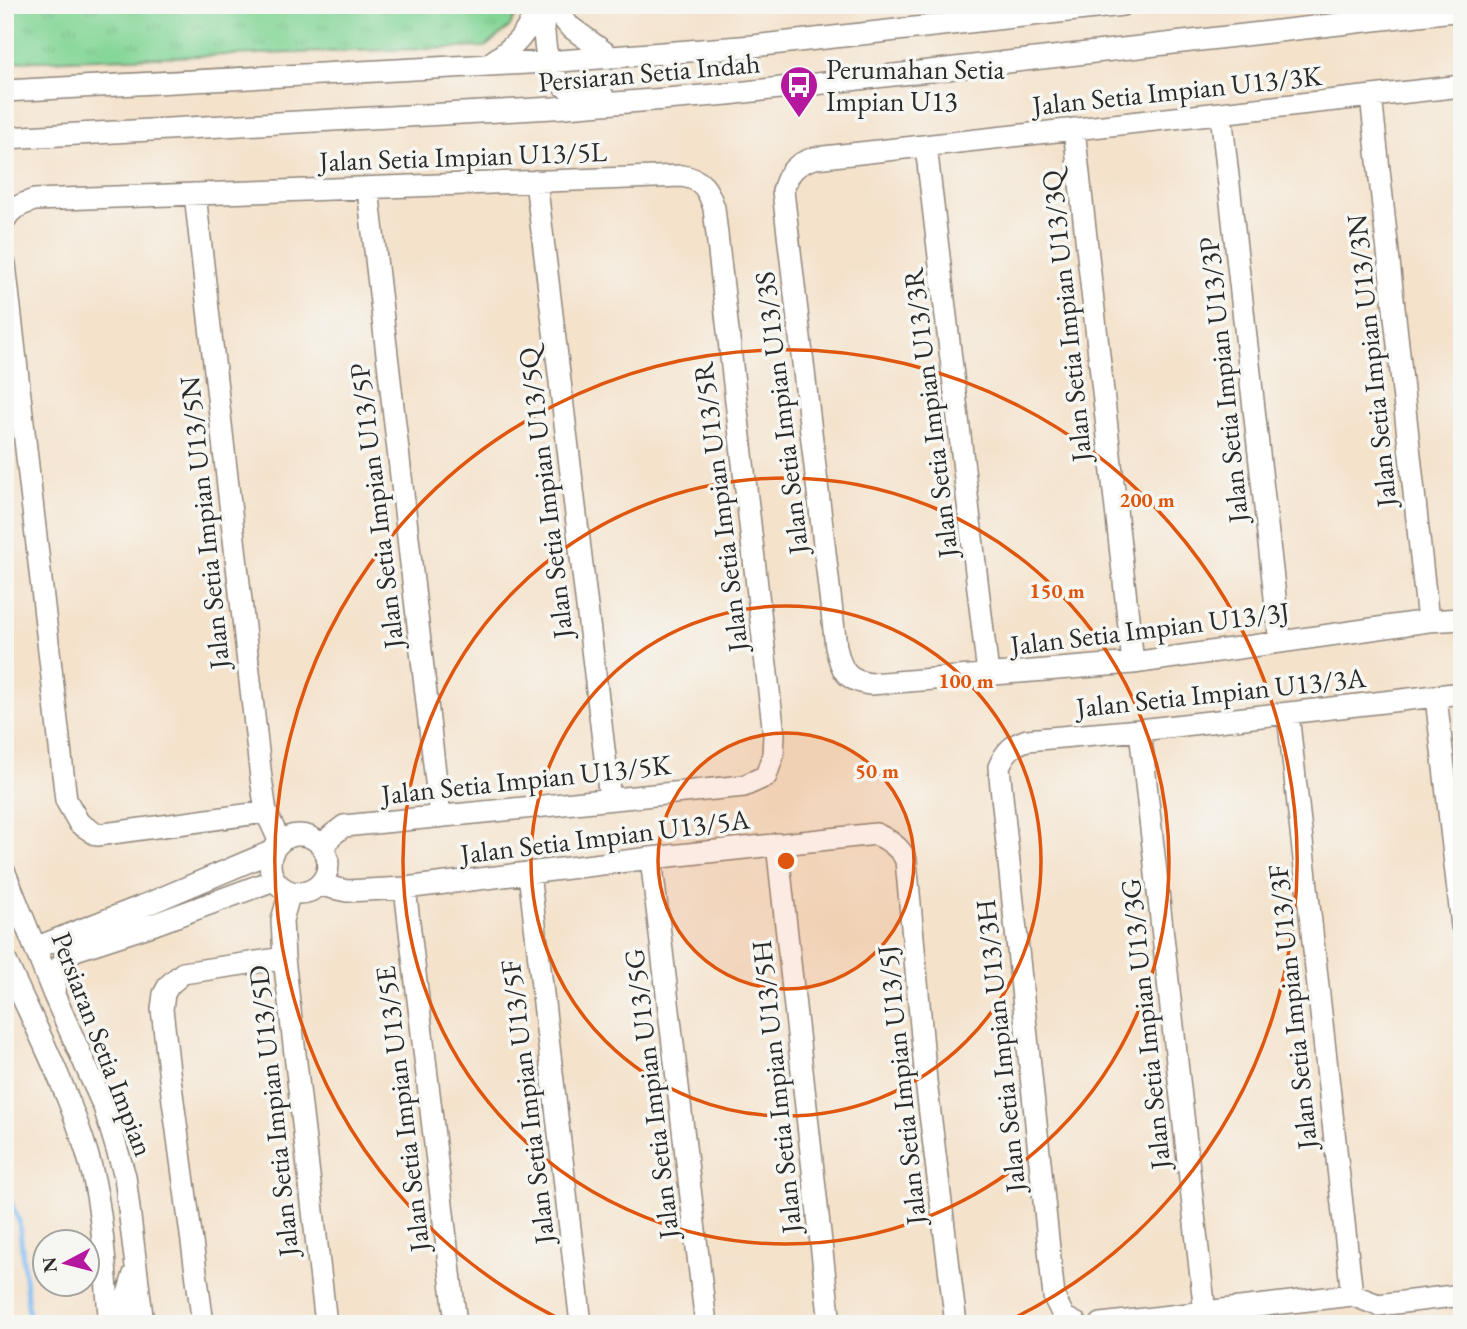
<svg xmlns="http://www.w3.org/2000/svg" width="1467" height="1329" viewBox="0 0 1467 1329" font-family="'EB Garamond',serif">
	<style>
		.park { fill: url(#park-tufts); stroke: #588061; stroke-width: 2 }
		.lines { fill: none; stroke-linecap: round; stroke-linejoin: round }
		.stream { stroke: #80bdf3; stroke-width: 5 }
		.minor-casing { stroke: #90867b; stroke-width: 24 }
		.minor { stroke: #fff; stroke-width: 21 }
		.ring { fill: none; stroke: #df570e; stroke-width: 3.5 }
		.labels { text-anchor: middle; dominant-baseline: central; stroke-width: 7; stroke-linejoin: round; paint-order: stroke }
		.poi-label { font-size: 28px; fill: #2b2b2b; stroke: #f6f6f2; text-anchor: start }
		.street-label { font-size: 28px; fill: #2b2b2b; stroke: #f6f6f2 }
		.centre { fill: #df570e; stroke: #f6f6f2; stroke-width: 3.5 }
		.ring-label { font-size: 21px; text-anchor: middle; font-weight: bold; fill: #df570e; stroke: #f6f6f2; stroke-width: 7; stroke-linejoin: round; paint-order: stroke }
	</style>
	<defs>
		<pattern id="park-tufts" width="24" height="20" patternUnits="userSpaceOnUse" patternTransform="scale(1.75)"><rect width="24" height="20" fill="#84d697"/><path d="M3 7l-1-3M5 7V3M7 7l1-3M15 17l-1-3M17 17v-4M19 17l1-3" fill="none" stroke="#72b882"/></pattern>
	</defs>
	<rect width="100%" height="100%" fill="#f6f6f2"/>
	<filter id="ink" filterUnits="userSpaceOnUse"><feTurbulence type="fractalNoise" baseFrequency=".0143" numOctaves="2"/><feDisplacementMap in="SourceGraphic" scale="14" xChannelSelector="R" yChannelSelector="G"/><feConvolveMatrix kernelMatrix="1 2 1 2 8 2 1 2 1" color-interpolation-filters="sRGB"/></filter>
	<filter id="wash" filterUnits="userSpaceOnUse"><feTurbulence type="fractalNoise" baseFrequency=".00686" numOctaves="4" result="noise"/><feDisplacementMap in="SourceGraphic" scale="28" xChannelSelector="R" yChannelSelector="G"/><feGaussianBlur stdDeviation="1.57" result="paint"/><feColorMatrix in="noise" values="0 0 0 0 0 0 0 0 0 0 0 0 0 0 0 0 0 1.4 0 .05"/><feComposite in="paint" operator="in"/></filter>
	<g filter="url(#wash)">
		<rect width="100%" height="100%" fill="#f4e2cb"/>
		<path class="park" d="M5 5H521V7L509 27 485 47 5 62Z"/>
		<g class="lines">
			<path class="stream" d="M5 1189 19 1221 30 1324"/>
		</g>
	</g>
	<g filter="url(#ink)">
		<g class="lines">
			<defs>
				<path id="minor" d="M542 5C546 50 541 99 602 93
					M552 5 569 26 611 57
					M489 64C512 49 530 33 537 5
					M1462 86 815 158C796 163 788 172 783 191L836 647C841 670 846 681 871 684L1133 663 1428 621 1462 619
					M5 91 547 62 753 46 1122 5
					M1371 96 1428 621
					M1221 113 1280 642
					M1074 129 1133 663
					M5 138 553 108 728 94 1462 10
					M926 146 988 674
					M536 181 610 799
					M368 189 440 816
					M195 194 261 778 266 812 280 842
					M5 220C10 208 23 204 34 200L682 176C702 179 708 189 714 208L774 735 773 755 766 776 744 786 344 826 331 836 324 848
					M5 264 66 800 79 823 97 835 266 812
					M1436 697 1462 926
					M1288 714 1352 1295
					M1140 730 1205 1313
					M270 864a29 29 0 1 1 58 0a29 29 0 1 1-58 0Z
					M777 844 830 1324
					M651 858 706 1324
					M5 873 54 995 104 1107 125 1176 143 1324
					M529 873 581 1324
					M320 885 347 891 405 888 651 858 876 834C889 840 900 847 906 860L926 1081 956 1324
					M405 888 456 1324
					M290 892 282 920 284 958 326 1324
					M35 948 150 903 273 851
					M5 959C33 1022 67 1087 87 1153 104 1207 104 1268 110 1324
					M54 995C55 975 58 963 75 950L155 924 274 880
					M127 1324 125 1304 134 1274
					M203 1324 169 1071 162 1009 164 994 169 985 183 973 284 958
					M1077 1324 1064 1317 1054 1297 999 767C1005 752 1012 745 1027 740L1140 730 1462 693
					M1101 1324 1352 1295 1378 1305 1462 1295"/>
			</defs>
			<use href="#minor" class="minor-casing"/>
			<use href="#minor" class="minor"/>
		</g>
	</g>
	<circle cx="786" cy="861" r="128" fill="#df570e" fill-opacity=".12"/>
	<g class="ring">
		<circle cx="786" cy="861" r="128"/>
		<circle cx="786" cy="861" r="255"/>
		<circle cx="786" cy="861" r="383"/>
		<path d="M566 1322A511 511 0 1 1 1006 1322"/>
	</g>
	<defs>
		<symbol id="bus-pin" viewBox="-11 -11 22 30"><path d="M0 17L-7.5 6A9.5 9.5 0 1 1 7.5 6Z" fill="#b5179e" stroke="#f6f6f2"/><path d="M-5-6H5V4H4V6H2V4H-2V6H-4V4H-5ZM-3.5-4V0h7V-4ZM-3.5 1.2v1.5H-2V1.2ZM2 1.2v1.5H3.5V1.2Z" fill="#fff"/></symbol>
	</defs>
	<g fill-rule="evenodd">
		<use href="#bus-pin" x="777" y="63" width="44" height="60"/>
	</g>
	<g class="labels">
		<g class="poi-label">
			<text x="826" y="69">Perumahan Setia<tspan x="826" dy="32">Impian U13</tspan></text>
		</g>
		<g class="street-label">
			<text transform="translate(649 72) rotate(-5)">Persiaran Setia Indah</text>
			<text transform="translate(1177 90) rotate(-6)">Jalan Setia Impian U13/3K</text>
			<text transform="translate(463 156) rotate(-2)">Jalan Setia Impian U13/5L</text>
			<text transform="translate(1066 316) rotate(-96)">Jalan Setia Impian U13/3Q</text>
			<text transform="translate(1371 361) rotate(-96)">Jalan Setia Impian U13/3N</text>
			<text transform="translate(1223 380) rotate(-96)">Jalan Setia Impian U13/3P</text>
			<text transform="translate(781 413) rotate(-97)">Jalan Setia Impian U13/3S</text>
			<text transform="translate(930 413) rotate(-97)">Jalan Setia Impian U13/3R</text>
			<text transform="translate(545 493) rotate(-97)">Jalan Setia Impian U13/5Q</text>
			<text transform="translate(376 506) rotate(-97)">Jalan Setia Impian U13/5P</text>
			<text transform="translate(720 507) rotate(-97)">Jalan Setia Impian U13/5R</text>
			<text transform="translate(204 523) rotate(-96)">Jalan Setia Impian U13/5N</text>
			<text transform="translate(1150 628) rotate(-7)">Jalan Setia Impian U13/3J</text>
			<text transform="translate(1221 692) rotate(-6)">Jalan Setia Impian U13/3A</text>
			<text transform="translate(526 779) rotate(-6)">Jalan Setia Impian U13/5K</text>
			<text transform="translate(605 836) rotate(-7)">Jalan Setia Impian U13/5A</text>
			<text transform="translate(1292 1007) rotate(-96)">Jalan Setia Impian U13/3F</text>
			<text transform="translate(1145 1024) rotate(-96)">Jalan Setia Impian U13/3G</text>
			<text transform="translate(103 1044) rotate(69)">Persiaran Setia Impian</text>
			<text transform="translate(1000 1046) rotate(-96)">Jalan Setia Impian U13/3H</text>
			<text transform="translate(901 1085) rotate(-96)">Jalan Setia Impian U13/5J</text>
			<text transform="translate(776 1087) rotate(-96)">Jalan Setia Impian U13/5H</text>
			<text transform="translate(651 1094) rotate(-97)">Jalan Setia Impian U13/5G</text>
			<text transform="translate(527 1102) rotate(-97)">Jalan Setia Impian U13/5F</text>
			<text transform="translate(402 1109) rotate(-97)">Jalan Setia Impian U13/5E</text>
			<text transform="translate(273 1111) rotate(-96)">Jalan Setia Impian U13/5D</text>
		</g>
	</g>
	<circle cx="786" cy="861" r="10" class="centre"/>
	<g class="ring-label">
		<text x="1147" y="507">200 m</text>
		<text x="1057" y="598">150 m</text>
		<text x="966" y="688">100 m</text>
		<text x="877" y="778">50 m</text>
	</g>
	<rect width="1467" height="1329" fill="none" stroke="#f6f6f2" stroke-width="28"/>
	<g transform="translate(66 1263) rotate(263)"><circle r="33" fill="#f6f6f2" stroke="#a5a5a2" stroke-width="2"/>
	<path d="M0-5L12 26L0 18L-12 26Z" fill="#b5179e"/>
	<text y="-10" font-size="19" font-weight="bold" text-anchor="middle" fill="#2b2b2b">N</text>
	</g>
</svg>
